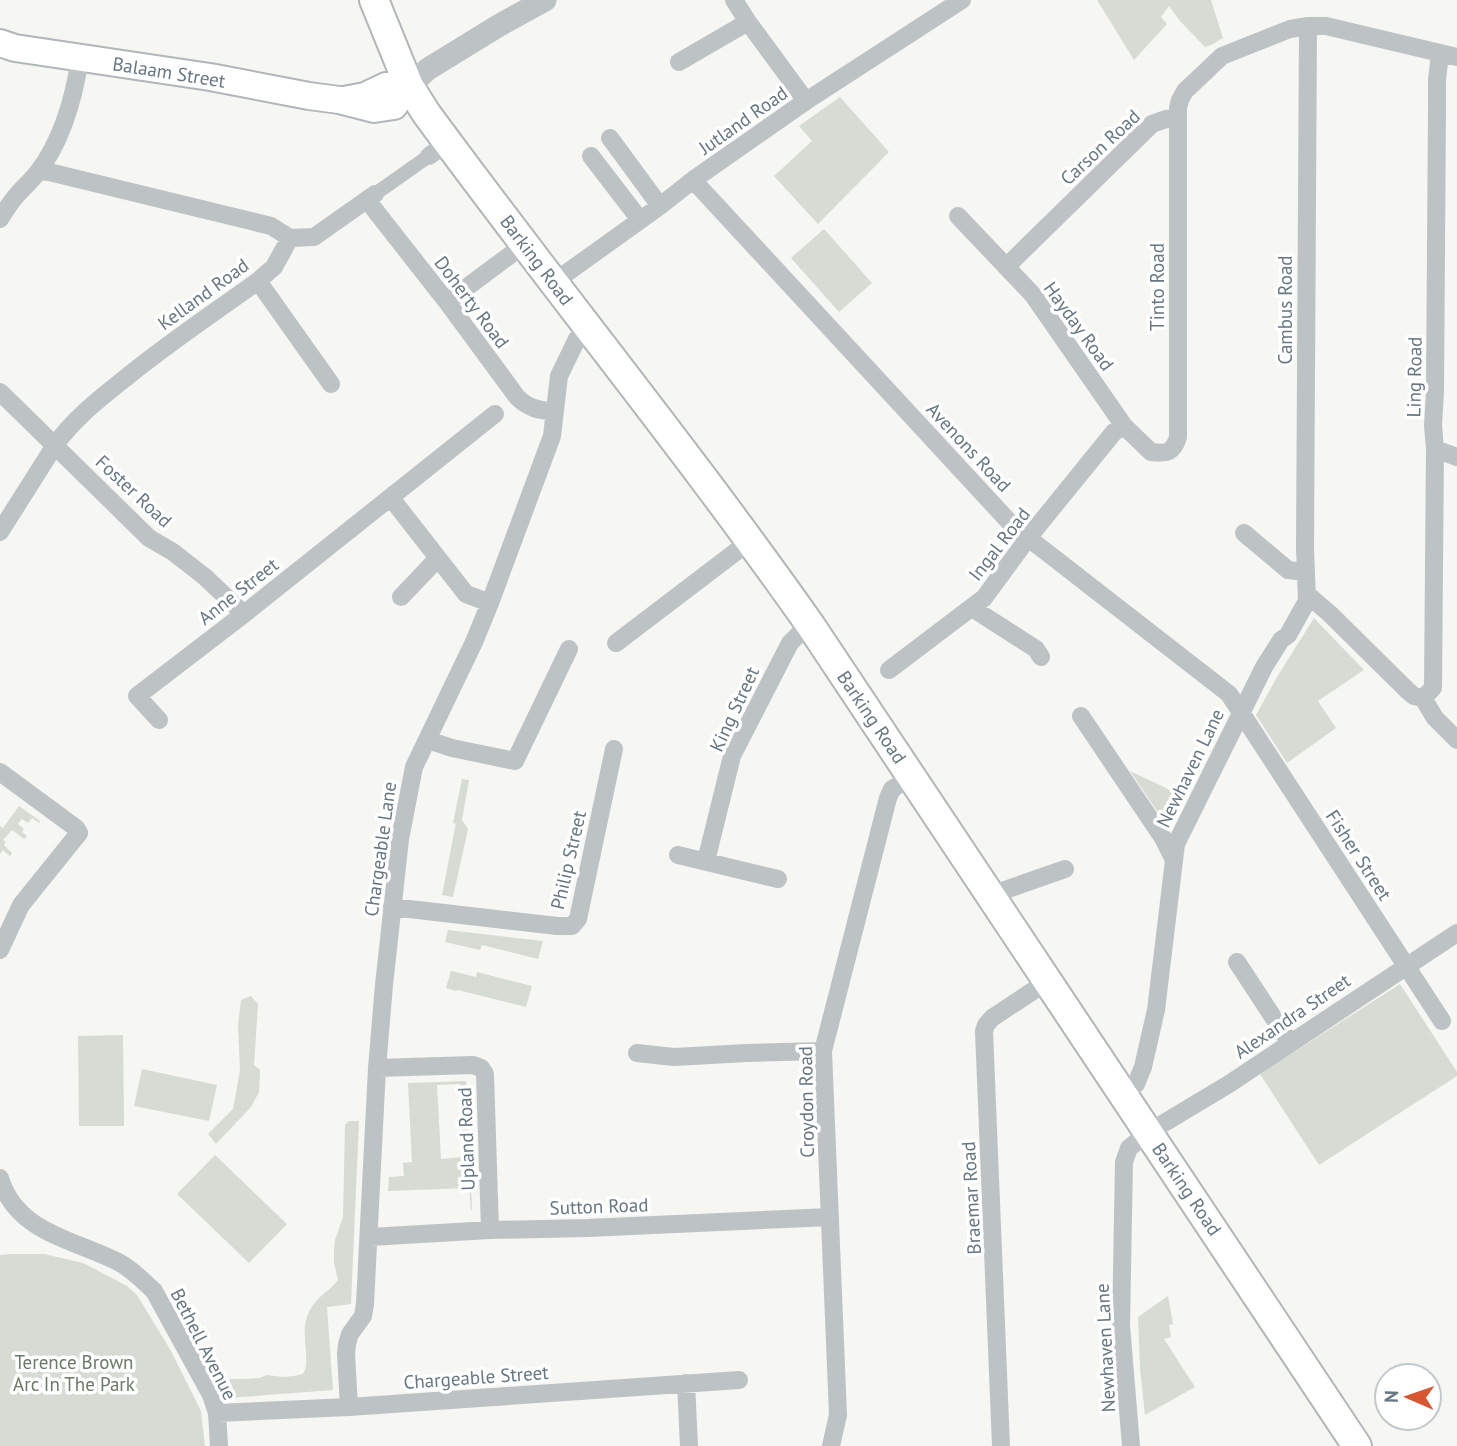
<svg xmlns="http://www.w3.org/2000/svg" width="1457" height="1446" viewBox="0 0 1457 1446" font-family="'PT Sans',sans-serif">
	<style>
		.green { fill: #d6dbd3; fill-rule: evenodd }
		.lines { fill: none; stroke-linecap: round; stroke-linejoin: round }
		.secondary-casing { stroke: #b0b6ba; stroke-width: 30 }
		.primary-casing { stroke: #b1b6b9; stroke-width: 32 }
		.pedestrian { stroke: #bdc2c5; stroke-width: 14 }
		.minor { stroke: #bdc2c5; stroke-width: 18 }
		.tertiary { stroke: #bdc2c5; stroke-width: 23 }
		.secondary { stroke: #fff; stroke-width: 26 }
		.primary { stroke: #fff; stroke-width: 28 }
		.labels { text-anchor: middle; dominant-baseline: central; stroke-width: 7; stroke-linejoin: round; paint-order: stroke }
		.street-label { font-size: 19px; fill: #677782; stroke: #fff }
		.park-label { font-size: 19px; fill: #6a7a66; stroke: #fff }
	</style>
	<rect width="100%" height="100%" fill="#f6f6f3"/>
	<path class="green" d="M1097 0H1211L1223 38 1213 44 1205 47 1180 21 1169 6 1161 17 1167 24 1134 60Z
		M840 97 889 152 818 224 774 176 812 141 799 126Z
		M824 229 872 283 839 312 791 258Z
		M1314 618 1364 670 1318 701 1336 728 1287 763 1256 715 1277 677Z
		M1130 771 1183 796 1167 826Z
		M462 779 469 780 462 820 468 829 453 897 442 895 455 828 456 824 453 823Z
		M19 806 40 821 39 823 32 818 28 823 22 819 18 824 24 829 22 832 27 836 24 839 12 830 3 840 6 842 4 845 12 853 10 856 3 850 0 854V826L3 828Z
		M448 930 543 941 538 959 482 945 480 950 445 942Z
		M451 971 476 977 477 972 532 986 526 1007 458 990 456 991 446 988Z
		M1400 984 1457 1072V1076L1319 1165 1260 1074Z
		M251 996 258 1004 254 1065 260 1070 259 1092 251 1107 216 1144 208 1134 233 1109 240 1071 238 1025 241 1000Z
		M123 1035 124 1126H79L78 1036Z
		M142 1069 217 1085 209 1121 134 1106Z
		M466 1081 472 1210H471L469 1188 388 1191 389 1177 404 1176 403 1163 412 1162 408 1083ZM460 1084 464 1157 441 1159 437 1085Z
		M349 1121H359L351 1304 327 1307 333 1390 229 1398 221 1381 229 1379H245L259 1378 267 1375 283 1377 294 1376 303 1374 306 1367C308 1341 297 1323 317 1300 324 1293 332 1288 338 1280L334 1263V1251L335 1240 343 1217 345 1125Z
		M215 1155 287 1224 249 1263 177 1194Z
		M11 1254H44L83 1263 127 1286 137 1295 171 1351 201 1411 205 1446H0V1255Z
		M1168 1296 1173 1324 1169 1325 1171 1337 1164 1339 1195 1387 1145 1415 1140 1368 1138 1317Z"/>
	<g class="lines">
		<defs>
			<path id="secondary" d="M0 43 15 48 210 77 309 96 339 100 374 109 394 106 409 86
				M344 100 365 96 386 86H409"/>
			<path id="primary" d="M374 0 409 86 426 113C552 285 688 451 811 626L1357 1446"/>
		</defs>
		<use href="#secondary" class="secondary-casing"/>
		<use href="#primary" class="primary-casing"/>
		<path class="pedestrian" d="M375 194 429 156"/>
		<path class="minor" d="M734 0 748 22 806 101
			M679 62 748 22
			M610 138 660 206
			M429 156 448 142
			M591 156 640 220
			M39 171 49 172 271 226 290 238
			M693 180 1013 526 1229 694 1442 1021
			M367 200 447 302 517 397C528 408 539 411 555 411
			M958 216 1033 295 1124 426 1151 452C1167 454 1173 453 1178 437V108L1180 100 1185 91 1222 56 1290 29 1308 26H1326L1457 57
			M0 219C5 211 10 203 16 196 23 188 32 180 38 172 63 139 74 98 80 58
			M1006 267 1152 124 1166 119 1178 117
			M258 281 331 384
			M554 282 660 206 693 180 806 101 962 0
			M447 302 525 244
			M0 392 149 538 173 552 205 577 244 614
			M1435 449 1457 457
			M391 498 466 594 490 603
			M0 532 55 445C75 417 102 397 128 376 170 342 215 312 258 281L274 267 290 238 314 237 375 194
			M1244 533 1288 570 1305 572
			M1308 595 1330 614 1408 691 1414 696 1423 698 1435 718 1457 740
			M401 597 438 558
			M972 608 1036 649 1041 657
			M616 643 750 541
			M889 670 984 598 1028 538 1114 432 1124 426
			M1423 698 1433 688 1435 449 1433 425 1435 392 1437 106V80L1440 53
			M1081 716 1163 838 1173 858
			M159 720 137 696 244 614 495 414
			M428 740 452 748 515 761 569 649
			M0 772 76 828 79 833 21 905 0 950
			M678 855 778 879
			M706 861 732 756 790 643 800 633 811 626
			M992 899 1005 890 1065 869
			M392 907 557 926H572L578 919 614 749
			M1237 962 1290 1043
			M637 1053 674 1057 747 1053 823 1051
			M377 1068 473 1065 481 1068 485 1074 490 1230
			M1123 1094 1136 1084 1143 1067 1156 1010 1176 844 1264 667 1281 640 1288 635 1307 601 1305 548 1308 26
			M0 1178C16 1233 76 1240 120 1263 133 1270 143 1281 154 1291L211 1395 217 1413 219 1446
			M370 1237 490 1230 588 1228 830 1217
			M686 1383 689 1446
			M349 1407 346 1354 347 1344 350 1334 363 1316 365 1304 377 1068 384 985 400 839 414 767 474 642 490 603 552 436 559 376 577 339 589 329
			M217 1413 349 1407 739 1380
			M831 1446 838 1415 823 1051 888 798 892 789 911 777
			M1001 1446 984 1031 986 1025 992 1018 1048 981
			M1131 1446 1121 1325 1124 1162 1129 1148 1149 1132 1229 1084 1457 933"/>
		<path class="tertiary" d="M409 86 428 69 498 26 545 0"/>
		<use href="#secondary" class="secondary"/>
		<use href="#primary" class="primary"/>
	</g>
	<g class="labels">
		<g class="street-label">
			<text transform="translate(169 72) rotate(9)">Balaam Street</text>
			<text transform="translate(743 120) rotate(-35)">Jutland Road</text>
			<text transform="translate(1100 147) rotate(-43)">Carson Road</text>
			<text transform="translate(537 260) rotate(53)">Barking Road</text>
			<text transform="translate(1157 287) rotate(-90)">Tinto Road</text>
			<text transform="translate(203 294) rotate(-36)">Kelland Road</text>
			<text transform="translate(472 302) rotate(53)">Doherty Road</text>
			<text transform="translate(1285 310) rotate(-90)">Cambus Road</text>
			<text transform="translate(1079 326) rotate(54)">Hayday Road</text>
			<text transform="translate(1414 377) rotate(-89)">Ling Road</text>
			<text transform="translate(969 447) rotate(47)">Avenons Road</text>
			<text transform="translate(134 491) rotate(43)">Foster Road</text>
			<text transform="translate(999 544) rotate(-52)">Ingal Road</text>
			<text transform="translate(238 591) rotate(-38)">Anne Street</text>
			<text transform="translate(734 709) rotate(-65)">King Street</text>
			<text transform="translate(872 717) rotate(56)">Barking Road</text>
			<text transform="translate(1190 768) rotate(-64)">Newhaven Lane</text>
			<text transform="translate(380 849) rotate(-82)">Chargeable Lane</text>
			<text transform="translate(1359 855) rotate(57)">Fisher Street</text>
			<text transform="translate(568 860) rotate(-77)">Philip Street</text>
			<text transform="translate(1292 1016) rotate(-34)">Alexandra Street</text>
			<text transform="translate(806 1102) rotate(-91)">Croydon Road</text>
			<text transform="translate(466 1139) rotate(-92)">Upland Road</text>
			<text transform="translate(1187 1189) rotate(56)">Barking Road</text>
			<text transform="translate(971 1198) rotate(-93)">Braemar Road</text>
			<text transform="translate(599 1206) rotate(-2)">Sutton Road</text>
			<text transform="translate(204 1344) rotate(63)">Bethell Avenue</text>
			<text transform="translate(1105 1348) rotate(-93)">Newhaven Lane</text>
			<text transform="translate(476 1377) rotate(-4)">Chargeable Street</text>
		</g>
		<g class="park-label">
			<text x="74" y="1362">Terence Brown<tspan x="74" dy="22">Arc In The Park</tspan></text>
		</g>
	</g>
	<g transform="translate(1408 1397) rotate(272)"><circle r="33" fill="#ffffff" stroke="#c2c9cd" stroke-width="2"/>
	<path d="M0-5L12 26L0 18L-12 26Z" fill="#d75733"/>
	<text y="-10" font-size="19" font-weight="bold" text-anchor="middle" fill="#677782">N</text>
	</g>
</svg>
